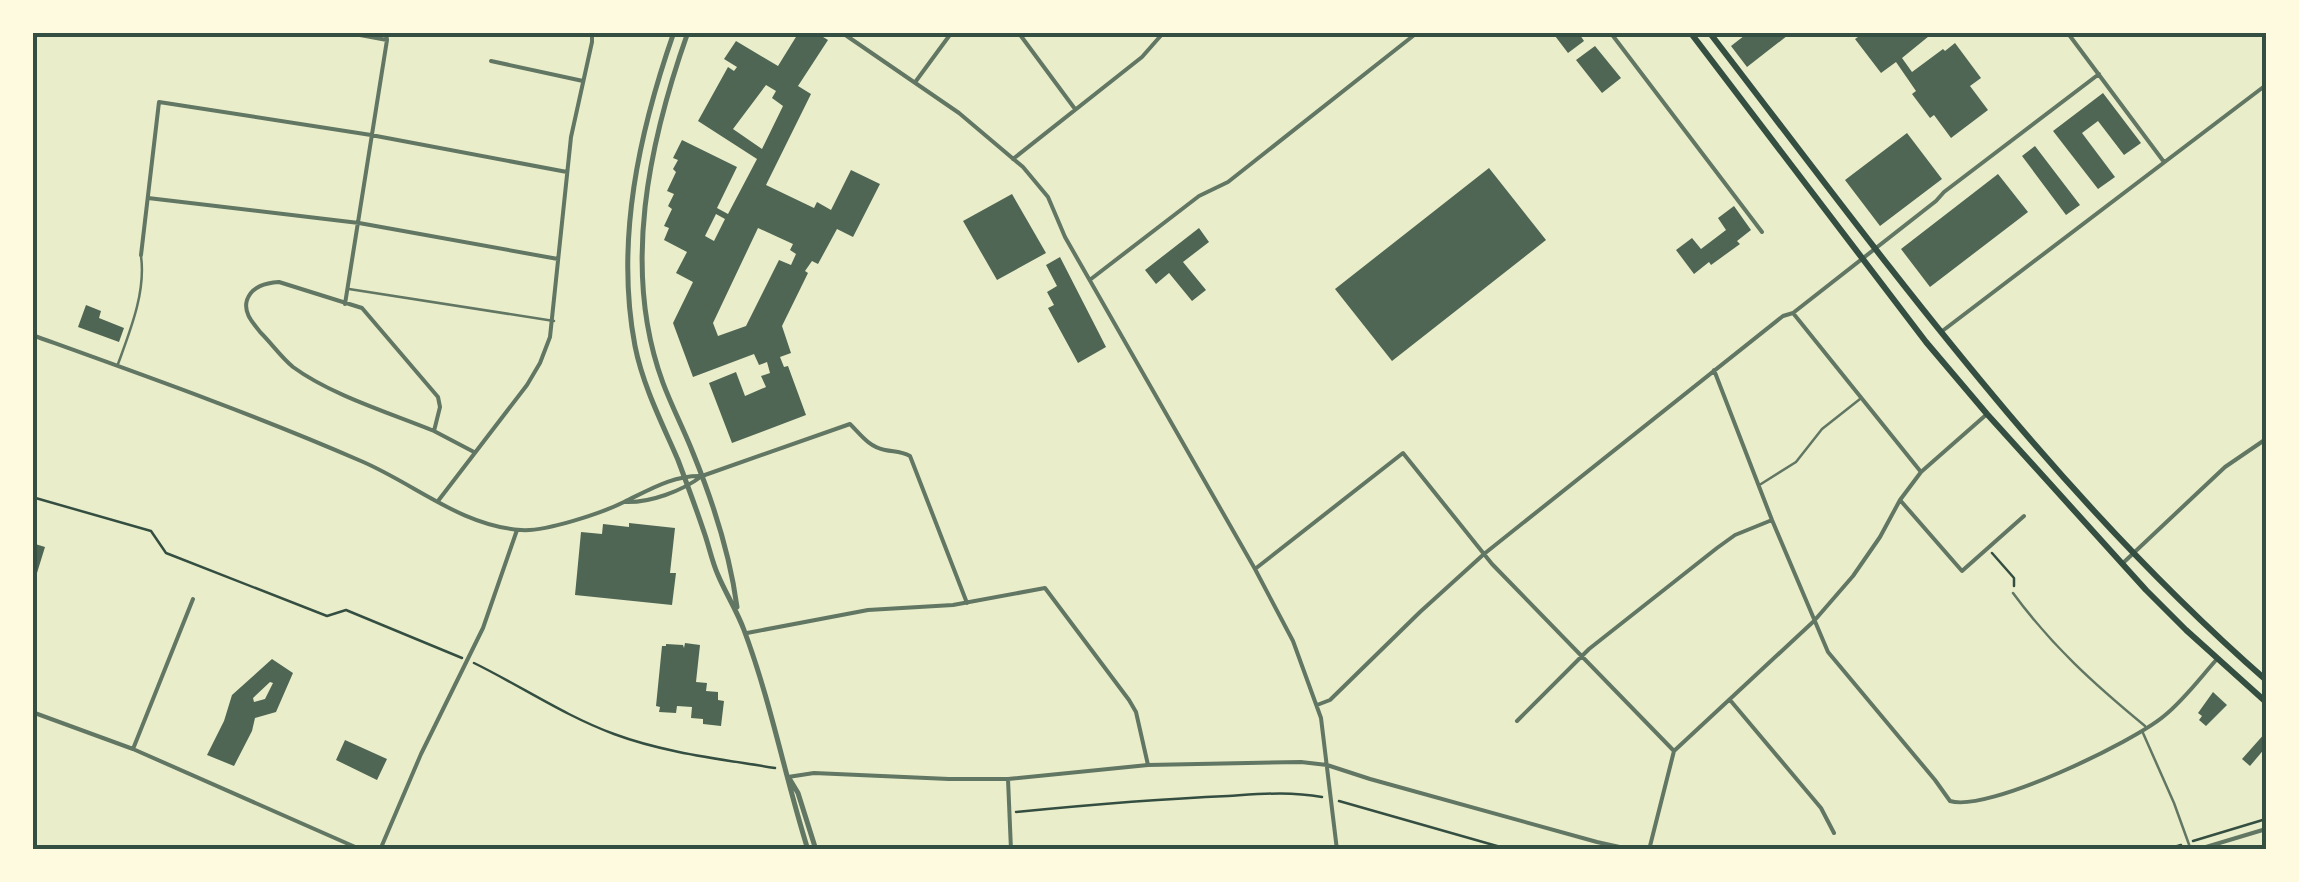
<svg xmlns="http://www.w3.org/2000/svg" width="2299" height="882" viewBox="0 0 2299 882" font-family="Lora,serif">
	<style>
		.building { fill: #4f6655; fill-rule: evenodd }
		.lines { fill: none; stroke-linecap: round; stroke-linejoin: round }
		.path { stroke: #344e41; stroke-width: 2.5 }
		.service { stroke: #617663; stroke-width: 2.5 }
		.minor { stroke: #617663; stroke-width: 4 }
		.tertiary { stroke: #617663; stroke-width: 5 }
		.secondary { stroke: #344e41; stroke-width: 6 }
		.neatline { fill: none; stroke: #344e41; stroke-width: 4 }
	</style>
	<rect width="100%" height="100%" fill="#e9edc9"/>
	<path class="building" d="M799 32H815L828 40 798 86 811 94 766 185 814 208 817 202 831 210 851 170 880 184 853 237 837 229 818 264 812 261 805 271 808 273 782 326 791 353 780 357 784 367 788 366 806 415 732 443 709 383 736 372 745 396 766 387 761 376 770 373 767 362 759 365 754 354 693 377 673 323 693 282 676 273 687 252 664 240 669 228 664 226 672 209 668 206 674 194 667 191 676 172 673 169 678 160 673 158 682 140 737 167 717 208 728 214 757 159 698 121 728 67 734 71 737 67 724 59 736 41 778 66ZM766 85 776 91 772 98 783 106 762 149 733 129ZM716 214 725 219 714 241 705 236ZM758 228 793 244 790 250 796 254 791 265 779 260 746 326 718 336 713 323Z
		M1552 32H1578L1584 41 1568 53Z
		M1749 32H1792L1747 67 1731 46Z
		M1855 32H1934L1902 58 1912 72 1943 49 1945 51 1955 43 1981 78 1970 86 1988 110 1951 138 1934 115 1930 118 1912 94 1916 91 1896 62 1881 73 1855 39 1858 37Z
		M1595 46 1621 78 1602 93 1576 60Z
		M2103 93 2141 143 2124 155 2098 121 2082 133 2115 177 2098 189 2053 131Z
		M1907 133 1942 179 1880 226 1845 180Z
		M2035 146 2080 205 2066 215 2022 156Z
		M1489 168 1546 240 1392 361 1335 289Z
		M1998 174 2028 212 1930 287 1901 249Z
		M1012 194 1046 253 997 280 963 221Z
		M1734 206 1751 230 1737 241 1740 244 1711 265 1709 262 1694 274 1676 250 1692 238 1701 249 1726 230 1718 218Z
		M1199 228 1209 242 1183 262 1206 290 1192 301 1169 273 1156 284 1145 270Z
		M1060 257 1106 347 1078 363 1048 308 1054 305 1047 292 1057 286 1046 265Z
		M86 305 101 311 99 318 124 328 119 342 78 327Z
		M629 523 675 528 670 573H676L672 605 575 595 581 532 602 534 603 524 629 527Z
		M32 543 45 547 33 586H32Z
		M685 643 700 645 696 682 707 683 706 691 718 692V700L724 701 721 726 703 724V719L691 718 692 707 677 706 676 713 659 712 660 707 656 706 662 646H666V644L683 645 684 648Z
		M272 659 293 673 276 712 255 718 252 731 234 766 207 755 224 721 232 695ZM270 682 273 683 265 699 254 702 253 698Z
		M2213 692 2227 705 2206 726 2199 720 2202 716 2198 713Z
		M2266 732V747L2250 766 2242 759Z
		M345 740 387 759 377 780 336 760Z"/>
	<g class="lines">
		<path class="path" d="M32 497 151 531 166 553 327 616 346 610 462 658
			M1992 553 2014 578V586
			M474 663C521 686 565 716 614 734 665 753 721 759 775 768
			M1339 801 1511 850
			M1016 812C1087 805 1157 799 1228 796 1260 794 1289 791 1322 797
			M2193 841 2266 819
			M2163 850 2181 845"/>
		<path class="service" d="M349 289 554 321
			M118 364C130 331 146 292 141 256
			M1761 484 1796 462 1822 429 1860 399
			M2013 593C2052 646 2094 684 2145 726
			M2143 733 2174 803 2191 850"/>
		<path class="minor" d="M344 32 387 40
			M841 32 959 113 1023 167 1048 197 1065 237 1255 569 1293 641 1321 718 1337 850
			M1018 32 1075 109
			M1610 32 1762 232
			M2067 32 2164 162
			M491 61 583 81
			M916 81 952 32
			M1013 159 1142 57 1164 32
			M148 198 359 223 558 259
			M141 255 159 102 371 135 567 172
			M1091 279 1199 196 1228 182 1418 32
			M279 282 362 308 438 397 440 407 434 431C390 413 331 395 293 367 281 357 272 344 261 333 253 323 243 313 247 300 252 286 266 283 279 282Z
			M345 304 387 40 386 32
			M1793 313 1921 472
			M1941 332 2266 85
			M32 335C143 375 253 414 361 461 415 484 461 526 521 530 545 532 602 513 624 502 649 490 673 475 702 476
			M1714 370 1772 520 1828 652 1935 780 1950 801C1987 813 2133 742 2164 716 2184 700 2200 678 2217 659
			M434 431 474 452
			M1900 500 1962 571 2024 516
			M438 501 527 385 540 363 550 337 571 137 592 42V32
			M625 502C650 503 682 491 702 476L850 424C861 435 869 447 885 450 895 452 901 451 910 456L967 603
			M2123 563 2225 467 2266 439
			M1255 569 1403 453 1492 564 1674 751
			M747 633 868 610 953 605 1045 588 1129 700 1136 712 1148 765
			M1730 700 1821 808 1834 833
			M1317 705 1330 700 1420 612 1484 554 1783 316 1793 313 1936 201 1944 192 2099 74
			M32 712 133 749 362 850
			M1517 721 1589 649 1717 548 1735 535 1772 520
			M133 749 193 599
			M788 777 814 773 949 779H1008L1148 765 1301 762 1327 765 1370 779 1597 842 1633 850
			M1008 779 1011 850
			M380 850 421 754 483 628 517 530
			M1649 850 1674 751 1814 621 1853 576 1880 537 1900 500 1921 472 1987 414
			M2196 850 2266 829"/>
		<path class="tertiary" d="M674 32C639 132 615 241 635 346 643 386 662 423 678 460 687 484 696 508 704 532 709 546 712 562 718 575 726 594 737 611 744 630 771 702 785 777 808 850
			M688 32C649 142 621 270 663 383 672 407 684 430 693 453 713 502 730 554 737 607
			M789 778 798 793 816 850"/>
		<path class="secondary" d="M1690 32 1926 342 1987 414 2146 590 2186 630 2266 702
			M1709 32C1883 258 2051 492 2266 680"/>
	</g>
	<rect width="2299" height="882" fill="none" stroke="#fefae0" stroke-width="70"/>
	<rect x="35" y="35" width="2229" height="812" class="neatline"/>
</svg>
